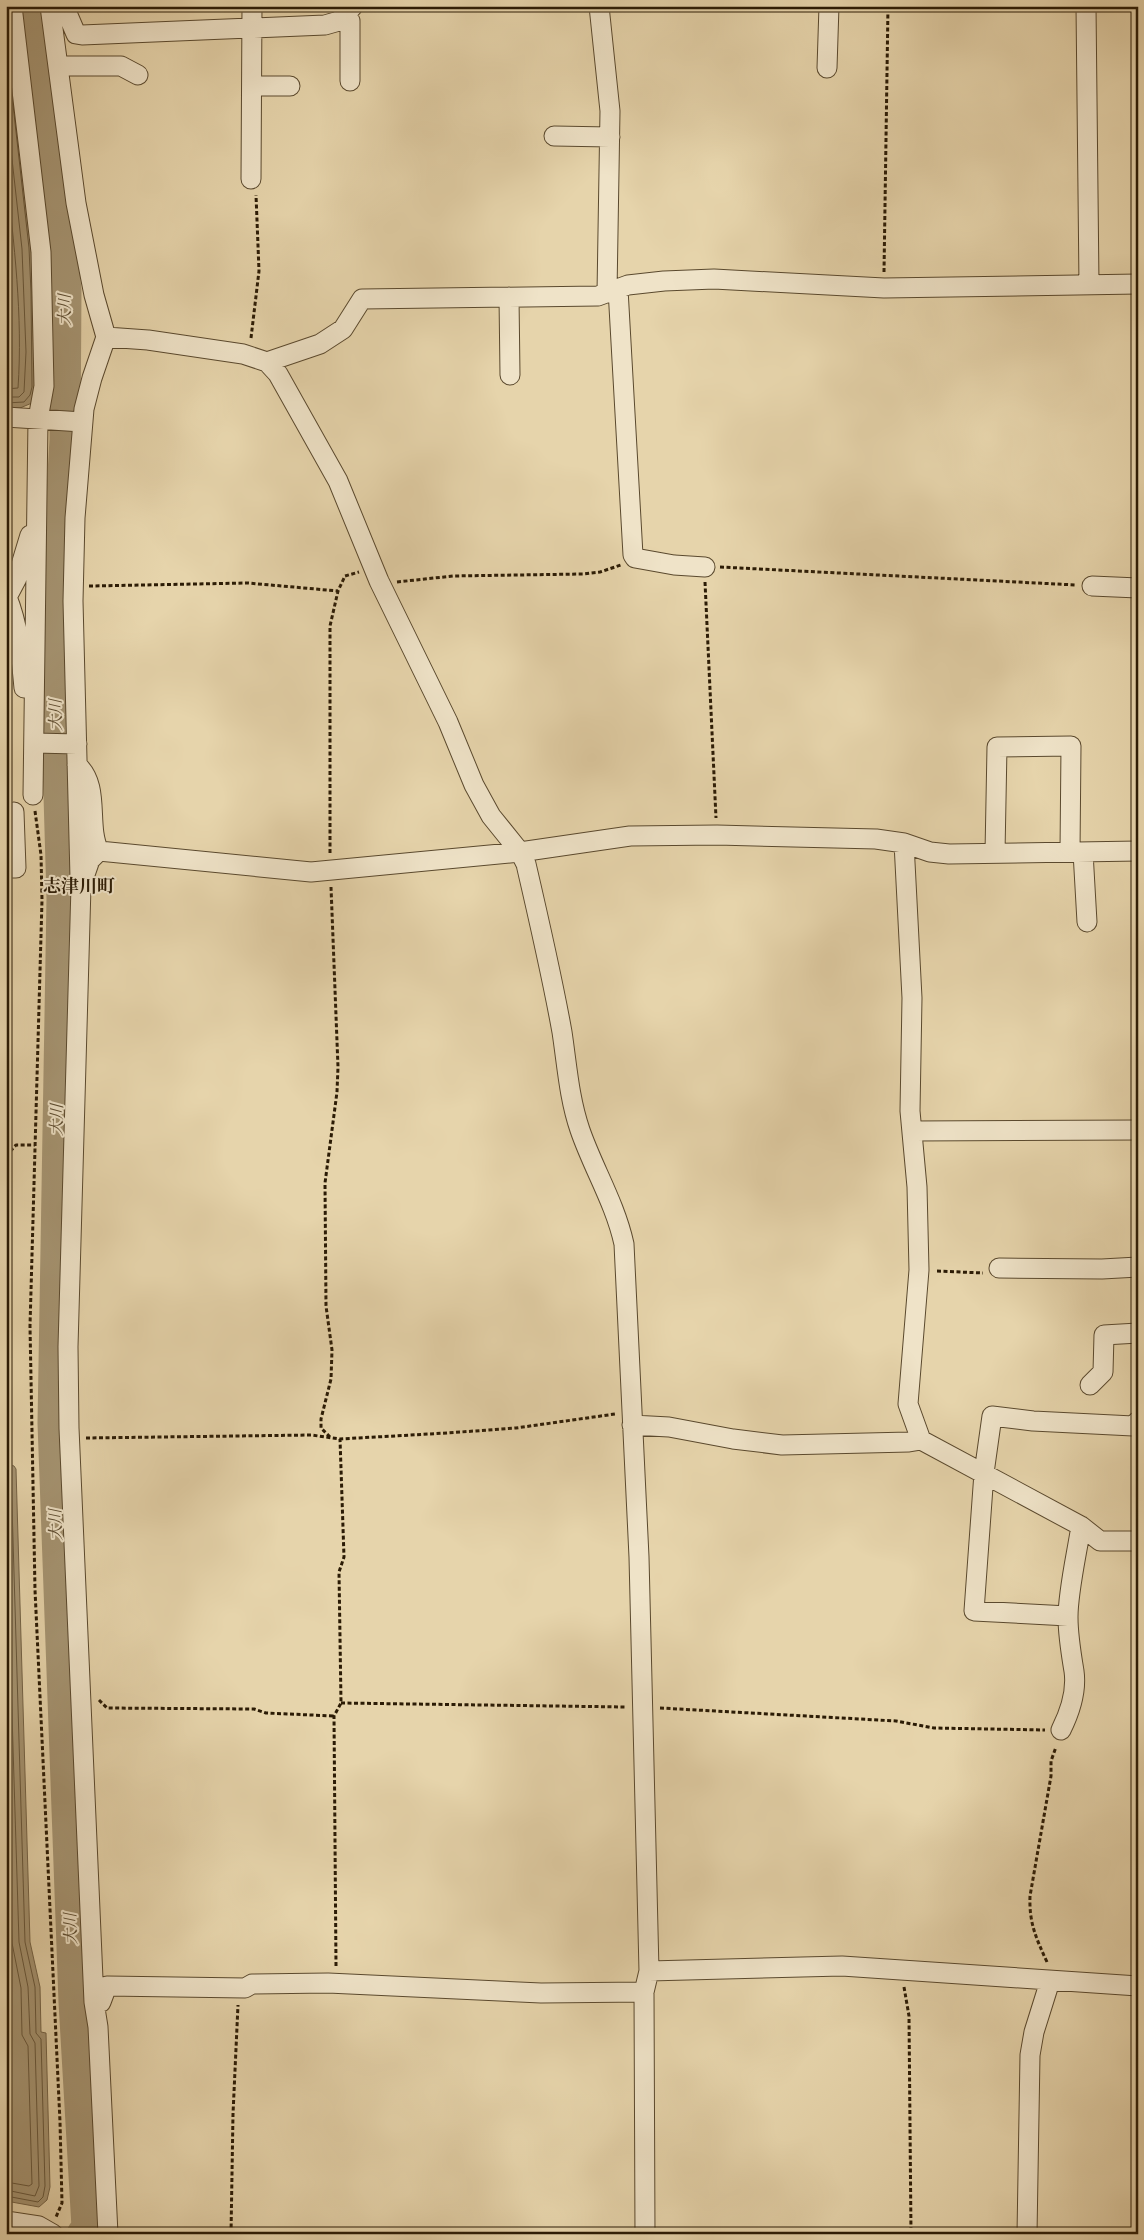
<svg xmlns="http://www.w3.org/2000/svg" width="1144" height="2240" viewBox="0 0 1144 2240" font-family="Vollkorn,'Noto Serif JP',serif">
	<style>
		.water { fill: #a69573; stroke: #756447 }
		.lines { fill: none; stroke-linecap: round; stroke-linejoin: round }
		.shore { stroke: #68583c; stroke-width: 1 }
		.river { stroke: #a69573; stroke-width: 31 }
		.street-casing { stroke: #5a492e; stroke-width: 21 }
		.path { stroke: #2b1b05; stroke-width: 3; stroke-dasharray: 4 2.5; stroke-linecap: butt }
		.street { stroke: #efe3c8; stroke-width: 19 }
		.labels { text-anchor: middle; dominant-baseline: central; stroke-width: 4; stroke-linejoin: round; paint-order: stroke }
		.water-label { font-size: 16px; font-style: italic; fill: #5c4c31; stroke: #efe3c8 }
		.quarter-label { font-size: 18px; font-weight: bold; fill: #2b1b05; stroke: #efe3c8 }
	</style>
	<rect width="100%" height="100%" fill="#e6d4ab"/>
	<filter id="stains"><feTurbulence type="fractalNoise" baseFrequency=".004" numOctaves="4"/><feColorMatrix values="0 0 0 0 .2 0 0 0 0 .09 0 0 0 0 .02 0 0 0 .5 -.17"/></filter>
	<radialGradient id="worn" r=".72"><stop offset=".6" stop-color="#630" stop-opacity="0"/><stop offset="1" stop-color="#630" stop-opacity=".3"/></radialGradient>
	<path class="water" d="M6 61 14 76 34 248 37 388 32 403 20 408H6Z
		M6 1463 14 1466 16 1469 30 1942 40 1987 41 2032 46 2033 50 2187 47 2200 39 2207 6 2201Z"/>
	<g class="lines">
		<path class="shore" d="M6 71 10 78 29 248 31 292 32 387 30 395 24 402 6 403
			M6 105 22 249 26 352 24 392 19 397H6
			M6 172C14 243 23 316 18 388L6 389
			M6 1468 11 1472 25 1942 35 1987 36 2033 41 2039 45 2186 43 2197 38 2202 6 2196
			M6 1519 19 1942 28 1987 30 2034 35 2043 39 2186 35 2196 6 2190
			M6 1768 12 1943 21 1988 22 2035 28 2046 32 2184 29 2186 6 2182"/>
		<path class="river" d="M31 6 57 200 66 290 65 440 54 625 62 898 53 1423 74 2002 87 2227 82 2234"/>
		<defs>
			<path id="street" d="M12 6 41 252 44 386 38 419 33 795
				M50 6 76 203 94 295 106 337 92 378 84 409 75 518 73 601 80 878
				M64 6 76 34 82 35 325 25 339 21 353 6
				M599 6 610 111 607 293
				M1086 6 1089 285
				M345 17 350 21V81
				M58 66H121L138 75
				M827 68 829 6
				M252 86H290
				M554 136 610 137
				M251 179 252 6
				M618 289 633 555 635 558 674 565 705 567
				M509 297 510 375
				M106 337 148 340 243 354 267 362 278 374 338 481 379 581 448 722 474 785 491 816 520 852 526 864C539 920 552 976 562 1032 567 1065 569 1098 580 1130 593 1168 615 1203 624 1244L639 1557 649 1971 644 1992 645 2234
				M267 362 320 344 343 329 362 299 598 296 628 285 664 281 714 279 884 288 1138 284
				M6 417 82 422
				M1092 586 1138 588
				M24 688C21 657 19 627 7 597L17 578 30 535
				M35 743 77 744
				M77 765C101 786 86 825 99 851L311 872 520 852 630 836 717 835 876 839 904 843 930 852 949 854 1138 851
				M904 843 912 998 910 1111 917 1187 919 1270 908 1404 921 1440
				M99 851 90 860 81 886 68 1347 69 1428 94 2002 98 2027 108 2234
				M1083 852 1087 922
				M995 853 997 747 1071 746 1070 852
				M6 868H16L14 812
				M912 1131 1138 1130
				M999 1268 1102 1269 1138 1267
				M1090 1385 1103 1372 1104 1335 1138 1333
				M632 1425 669 1427 733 1439 782 1445 909 1442 921 1440 1081 1526 1100 1541H1138
				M1068 1616 974 1611 984 1473 992 1416 1033 1421 1133 1426 1138 1421
				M1061 1730C1070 1712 1077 1692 1074 1671 1071 1653 1068 1636 1068 1617 1068 1591 1077 1553 1081 1526
				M649 1971 842 1966 1138 1986
				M94 2002H101L107 1986 245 1988 252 1984 328 1983 541 1993 644 1992
				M6 2221 39 2226 53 2234
				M1027 2234 1030 2055 1034 2032 1050 1981"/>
		</defs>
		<use href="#street" class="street-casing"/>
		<path class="path" d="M884 272 888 6
			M251 338 259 271 256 195
			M720 567 1076 585
			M397 582 453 576 583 574 600 572 621 565
			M705 582 716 818
			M89 586 248 583 338 591
			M35 811 41 855 42 900 30 1326 35 1590 60 2122 62 2203 56 2217
			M330 853V626L338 591 345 576 359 572
			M6 1156 16 1145H35
			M937 1271 983 1273
			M330 1437 321 1428V1419L331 1379 332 1350 326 1306 325 1183 337 1092 338 1067 331 887
			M86 1438 311 1435 340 1439 447 1433 516 1428 615 1414
			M99 1700 107 1708 254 1709 266 1713 334 1716
			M341 1703 626 1707
			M660 1708 896 1721 934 1728 1045 1730
			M1047 1962C1036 1938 1029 1923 1030 1896L1051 1776V1761L1056 1747
			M336 1966 334 1716 341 1703 339 1572 344 1557 340 1439
			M904 1987 909 2016 911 2234
			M231 2234 233 2114 238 2005"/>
		<use href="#street" class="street"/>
	</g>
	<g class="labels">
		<g class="water-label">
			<text transform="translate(66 310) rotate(-90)">大川</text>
			<text transform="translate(57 715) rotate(-91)">大川</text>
			<text transform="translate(58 1120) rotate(-89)">大川</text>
			<text transform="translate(57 1525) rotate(-92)">大川</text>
			<text transform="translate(72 1929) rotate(-92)">大川</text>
		</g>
		<g class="quarter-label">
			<text x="79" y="887">志津川町</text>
		</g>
	</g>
	<rect width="1144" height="2240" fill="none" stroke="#e6d4ab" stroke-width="25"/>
	<rect x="8" y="8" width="1129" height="2225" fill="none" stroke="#2b1b05" stroke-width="2.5"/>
	<rect x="12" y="12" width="1119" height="2215" fill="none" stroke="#2b1b05"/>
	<rect width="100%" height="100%" filter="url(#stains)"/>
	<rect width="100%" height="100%" fill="url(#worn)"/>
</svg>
